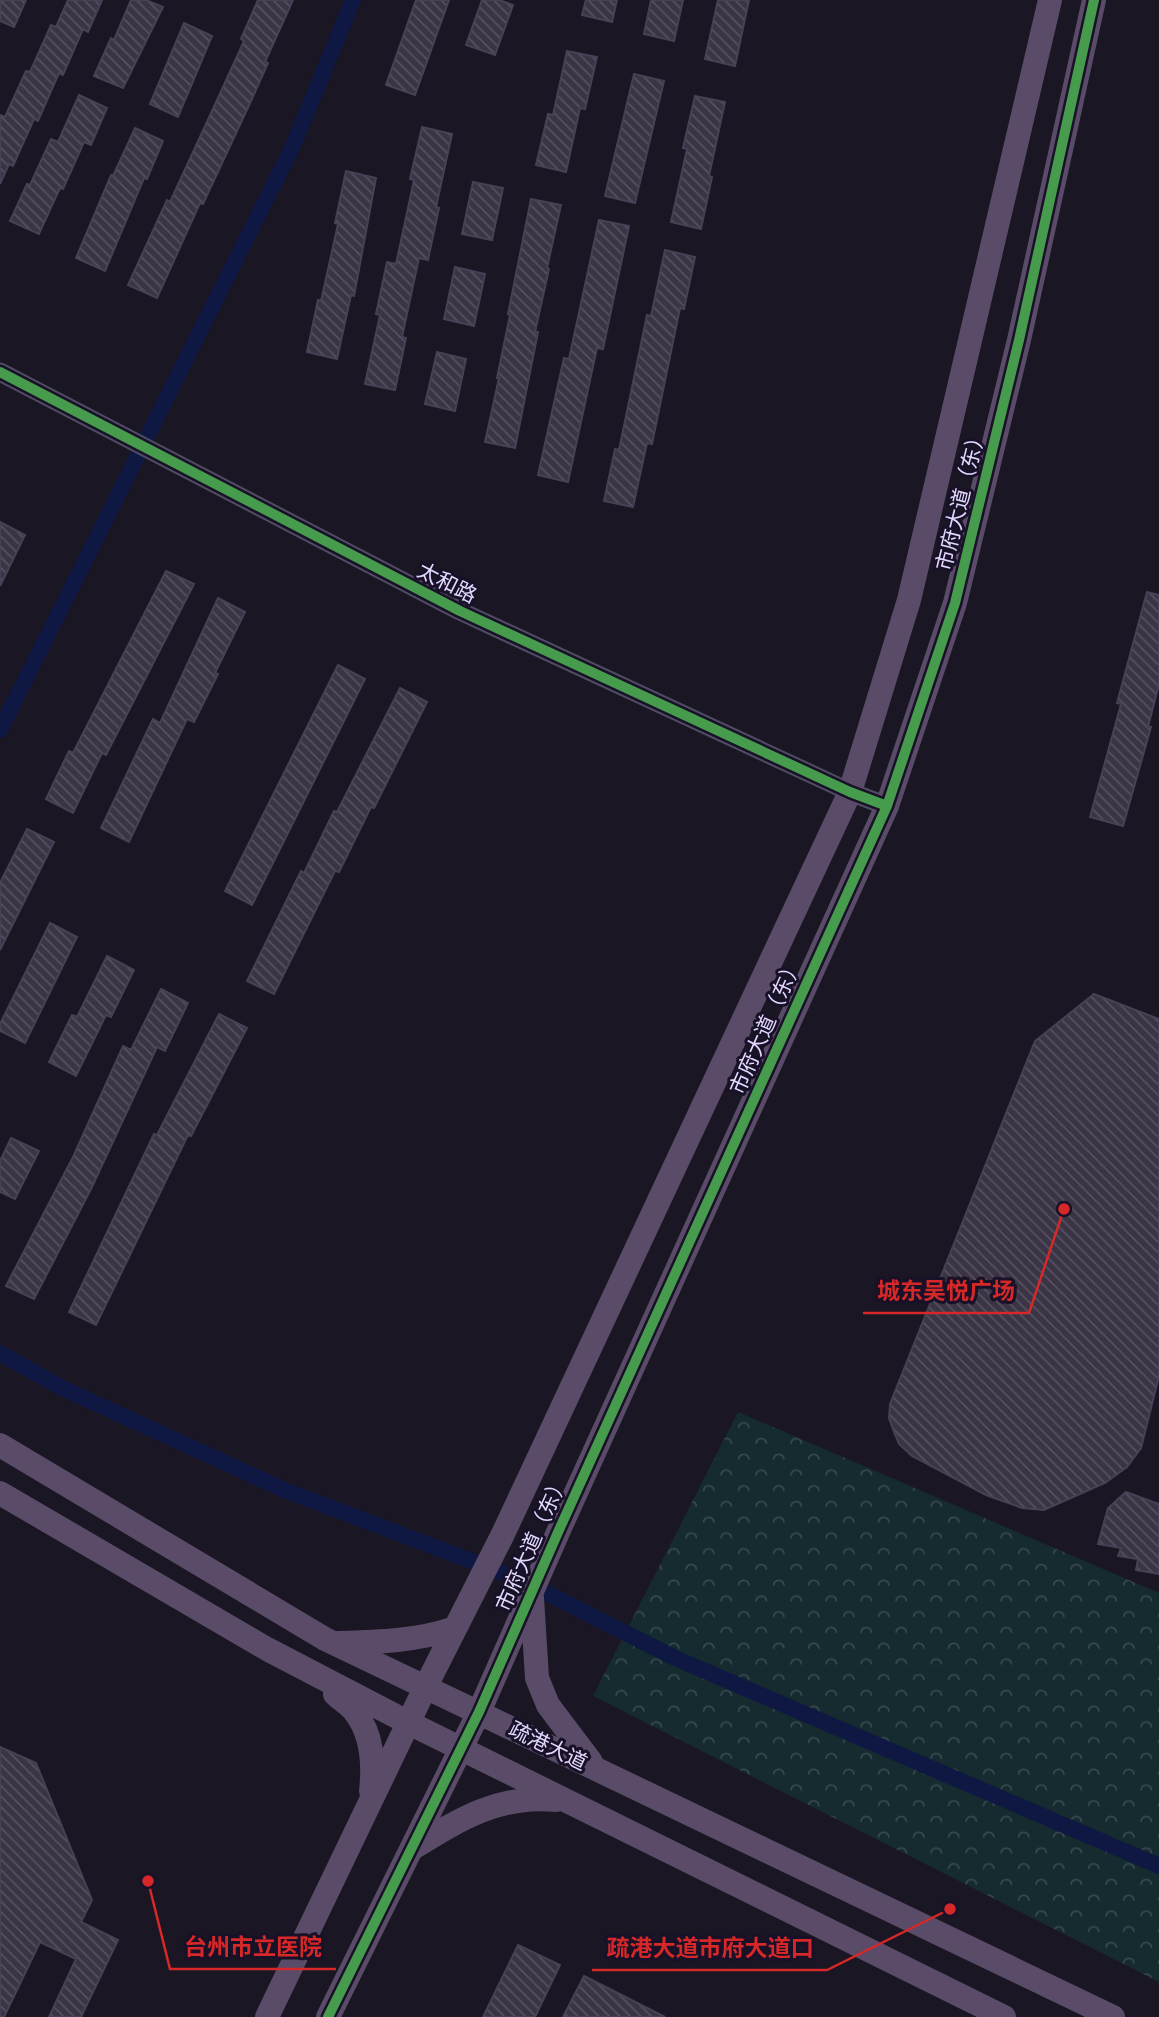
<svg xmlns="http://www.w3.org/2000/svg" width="1159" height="2017" viewBox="0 0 1159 2017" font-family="Roboto,'Noto Sans SC',sans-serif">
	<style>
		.forest { fill: url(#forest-crowns) }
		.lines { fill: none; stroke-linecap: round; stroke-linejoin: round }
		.canal { stroke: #0e1842; stroke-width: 16 }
		.building { fill: url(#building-back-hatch); stroke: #484156; stroke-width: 2 }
		.tertiary { stroke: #504c63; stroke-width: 19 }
		.primary { stroke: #5a4c68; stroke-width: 24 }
		.cycleway-casing { stroke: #181128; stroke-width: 15 }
		.cycleway { stroke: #469c4c; stroke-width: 10 }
		.labels { text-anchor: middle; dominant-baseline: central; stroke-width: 6; stroke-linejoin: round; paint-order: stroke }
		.street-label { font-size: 21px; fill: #e3d9fe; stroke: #181128 }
		.leader { fill: none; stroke: #d62828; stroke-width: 2.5 }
		.callout-dot { fill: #d62828; stroke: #181128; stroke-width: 2.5 }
		.callout-label { font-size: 23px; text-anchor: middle; font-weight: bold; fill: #d62828; stroke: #181128; stroke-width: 6; stroke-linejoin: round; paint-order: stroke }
	</style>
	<defs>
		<pattern id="forest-crowns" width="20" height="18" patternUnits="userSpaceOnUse" patternTransform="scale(1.75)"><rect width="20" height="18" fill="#152b30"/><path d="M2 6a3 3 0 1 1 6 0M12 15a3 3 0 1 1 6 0" fill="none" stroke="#37494f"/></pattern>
		<pattern id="building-back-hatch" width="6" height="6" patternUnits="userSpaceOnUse" patternTransform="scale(1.75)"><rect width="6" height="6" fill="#3a3445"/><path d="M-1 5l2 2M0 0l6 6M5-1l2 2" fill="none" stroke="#565161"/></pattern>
	</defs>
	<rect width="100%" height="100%" fill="#1a1623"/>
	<path class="forest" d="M738 1412 1159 1593V1982L593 1696Z"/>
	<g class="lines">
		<path class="canal" d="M0 730 292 148 353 0
			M0 1353 60 1387 282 1489 521 1580 675 1658 1159 1866"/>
	</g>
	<path class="building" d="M0 0H26L14 27 0 21Z
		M68 0H102L88 32 83 29 63 75 59 73 38 121 34 119 13 166 9 164 0 184V115L5 117 26 71 30 72 51 25 56 27Z
		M131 0H146L163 7 123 88 94 76 111 38 114 40Z
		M258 0H293L265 62 268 63 251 101 203 204 200 203 157 298 128 285 167 200 170 202 218 98 244 41 241 39Z
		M416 0H449L415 95 386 85Z
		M482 0H499L513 5 495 55 466 45Z
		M586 0H617L612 22 582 15Z
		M651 0H683L674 41 644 34Z
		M718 0H749L735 66 705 59Z
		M184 23 212 36 178 117 150 104Z
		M567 51 597 57 585 109 580 108 566 172 536 165 548 114 553 115Z
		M634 74 664 81 635 203 605 196Z
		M79 95 107 108 91 145 84 142 63 189 60 188 39 234 10 221 27 184 30 185 51 139 58 142Z
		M695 96 725 102 709 176 712 177 701 229 671 222 687 149 683 148Z
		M422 127 452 134 436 207 439 208 428 260 419 258 402 337 406 338 395 390 365 384 380 315 376 314 387 262 396 264 414 180 410 179Z
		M135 128 163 141 147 179 144 178 105 271 76 258 111 175 113 176Z
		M346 171 376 178 354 296 351 295 337 359 307 352 318 300 321 301 338 224 335 223Z
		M473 182 503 188 492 240 462 234Z
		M531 199 561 205 547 268 549 269 535 332H538L515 448 485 442 499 378H497L510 315 508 314Z
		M599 220 629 226 603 349 597 348 568 482 538 475 564 358 569 359Z
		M665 250 695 257 684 309 680 308 652 444 647 443 633 507 604 501 615 449 619 450 647 315 651 316Z
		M455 267 485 274 474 326 444 319Z
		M437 352 466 359 455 411 425 404Z
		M0 522 25 535 0 586Z
		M166 571 194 584 106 755 102 753 73 813 46 799 69 751 73 753Z
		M1147 592 1159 595V684L1148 727H1151L1123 826 1090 817 1121 704 1117 703Z
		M218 598 245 612 215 673 218 674 194 722 187 719 129 842 101 828 153 719 160 723Z
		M338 665 365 679 252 905 225 891Z
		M400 688 427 702 374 808 371 807 339 872 335 871 274 994 247 981 301 871 304 873 334 811 337 812Z
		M27 829 54 842 0 950V883Z
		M50 923 77 937 25 1043 0 1031V1024Z
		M107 956 134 970 111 1017 106 1015 76 1076 49 1062 72 1015 77 1017Z
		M161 989 188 1003 165 1051 157 1047 92 1187 34 1299 6 1286 73 1157 123 1046 131 1050Z
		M1094 994 1159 1019V1376L1141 1448 1127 1467 1105 1483 1044 1510 1022 1508 986 1495 912 1456 899 1444 894 1432 889 1418 890 1404 1035 1041Z
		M219 1014 247 1028 191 1136 188 1135 96 1325 69 1312 154 1134 157 1135Z
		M11 1138 39 1151 15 1199 0 1192V1161Z
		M1126 1492 1159 1504V1574L1136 1570 1138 1559 1118 1556 1121 1548 1098 1544 1108 1508Z
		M0 1747 36 1763 92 1900 81 1922 118 1940 81 2017H49L76 1959 40 1942 4 2017H0Z
		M518 1945 560 1965 535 2017H483Z
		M584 1976 665 2017H563Z"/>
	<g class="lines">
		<path class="tertiary" d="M0 372 460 611 850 792 887 806"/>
		<path class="primary" d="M0 1445 325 1639 1113 2017
			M0 1493 267 1649 409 1723 1004 2017
			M532 1598 537 1678 548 1705 591 1762
			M338 1643C378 1642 417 1641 455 1628
			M335 1694C341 1700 350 1705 355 1712 373 1735 374 1764 371 1791
			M413 1848C460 1819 500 1794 557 1800
			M267 2017 425 1688 503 1534 850 792 909 600 1050 0
			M328 2017 479 1712 559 1530 887 806 955 603 1019 340 1094 0"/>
		<defs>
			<path id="cycleway" d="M0 372 460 611 850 792 887 806
				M328 2017 479 1712 559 1530 887 806 955 603 1019 340 1094 0"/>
		</defs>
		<use href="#cycleway" class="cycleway-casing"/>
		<use href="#cycleway" class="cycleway"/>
	</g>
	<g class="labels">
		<g class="street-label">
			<text transform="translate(961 499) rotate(-76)">市府大道（东）</text>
			<text transform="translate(447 583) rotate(27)">太和路</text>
			<text transform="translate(766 1026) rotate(-66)">市府大道（东）</text>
			<text transform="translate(532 1543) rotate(-66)">市府大道（东）</text>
			<text transform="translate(548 1746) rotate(26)">疏港大道</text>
		</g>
	</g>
	<path class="leader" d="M1064 1209L1029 1313H863M148 1881L170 1969H336M950 1909L827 1970H592"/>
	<g class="callout-dot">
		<circle cx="1064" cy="1209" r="7"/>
		<circle cx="148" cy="1881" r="7"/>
		<circle cx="950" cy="1909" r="7"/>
	</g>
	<g class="callout-label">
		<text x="946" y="1299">城东吴悦广场</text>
		<text x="253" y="1955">台州市立医院</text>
		<text x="710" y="1956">疏港大道市府大道口</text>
	</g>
</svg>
